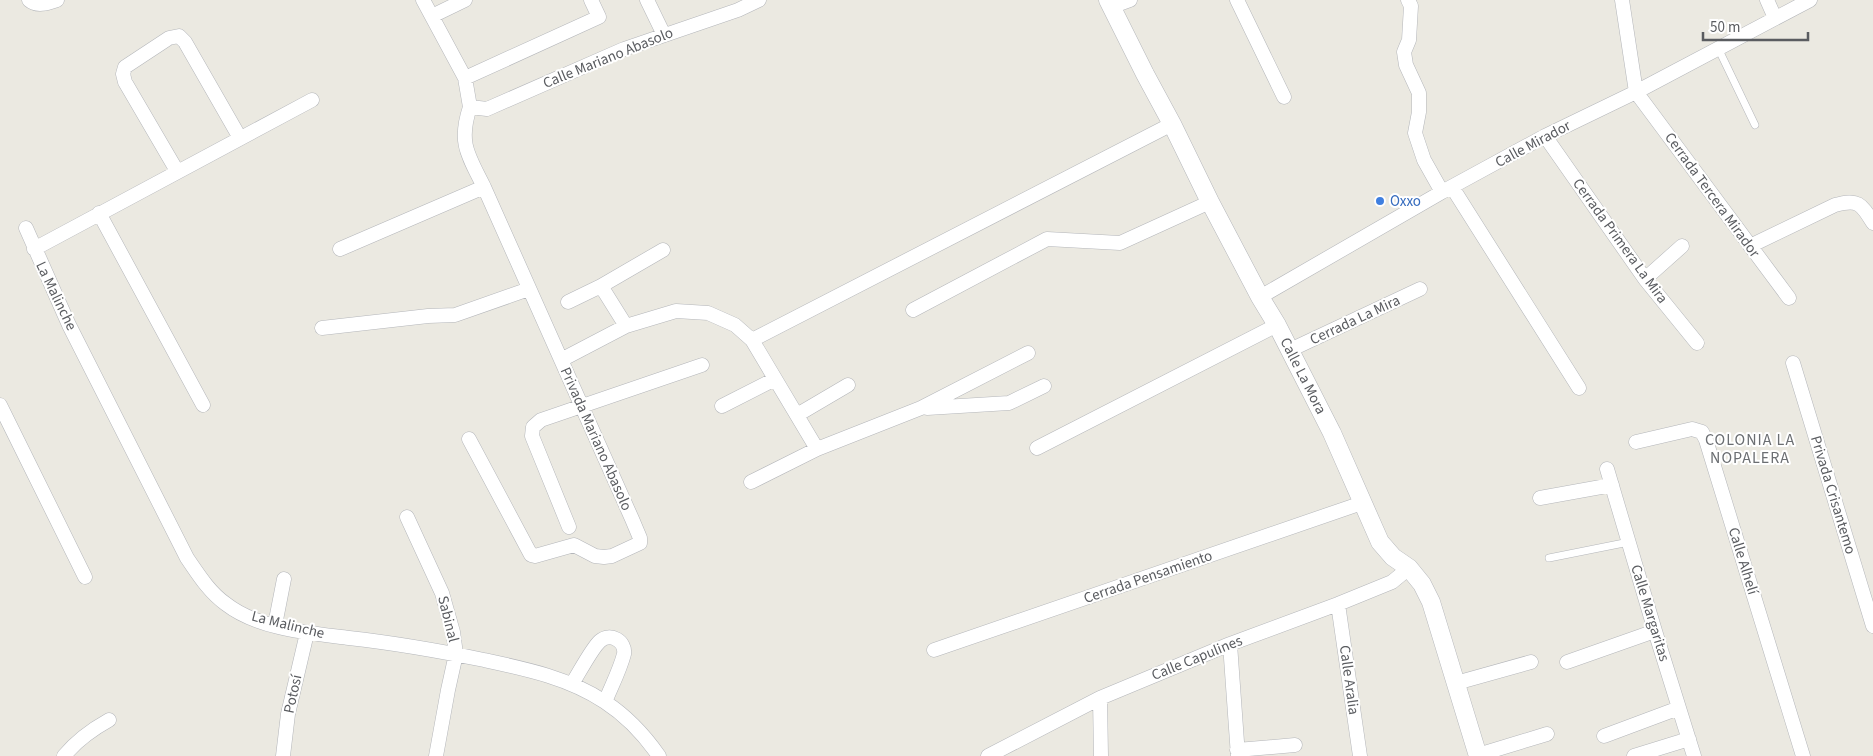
<svg xmlns="http://www.w3.org/2000/svg" width="1873" height="756" viewBox="0 0 1873 756" font-family="'Source Sans 3',sans-serif">
	<style>
		.lines { fill: none; stroke-linecap: round; stroke-linejoin: round }
		.service-casing { stroke: #b4b6ba; stroke-width: 8 }
		.minor-casing { stroke: #b4b6ba; stroke-width: 15 }
		.tertiary-casing { stroke: #b4b6ba; stroke-width: 19 }
		.service { stroke: #fff; stroke-width: 7 }
		.minor { stroke: #fff; stroke-width: 14 }
		.tertiary { stroke: #fff; stroke-width: 18 }
		.shop-dot { fill: #3f7fe0; stroke: #fff; stroke-width: 2 }
		.labels { text-anchor: middle; dominant-baseline: central; stroke-width: 4; stroke-linejoin: round; paint-order: stroke }
		.street-label { font-size: 15px; fill: #5a5c60; stroke: #fff }
		.shop-label { font-size: 15px; fill: #366cbe; stroke: #fff; text-anchor: start }
		.neighbourhood-label { font-size: 16px; letter-spacing: 1px; fill: #6b6e72; stroke: #fff }
	</style>
	<rect width="100%" height="100%" fill="#ebe9e1"/>
	<g class="lines">
		<defs>
			<path id="service" d="M1718 48 1755 125
				M1549 558 1629 542"/>
			<path id="minor" d="M29 0C37 7 48 3 57 0
				M423 0 465 78 470 107 487 109 624 49 738 10 759 0
				M647 0 664 35
				M1237 0 1284 97
				M1408 0 1411 6 1409 40 1404 52 1406 65 1419 93V112L1415 133 1424 160 1442 192
				M1622 0 1636 92 1789 298
				M1767 0 1775 18
				M1111 7 1130 0
				M432 16 465 0
				M465 78 599 17 591 0
				M1545 136 1645 279 1697 343
				M177 171 125 82 123 74 125 67 169 38 179 36 185 42 240 138
				M1452 187 1579 388
				M99 213 203 405
				M26 228 69 325 187 558C198 574 209 592 226 604 258 629 310 633 349 638 394 643 440 651 484 660 526 669 569 678 605 702 625 715 645 736 659 756
				M1750 246 1835 205C1858 199 1861 203 1873 223
				M34 249 312 100
				M340 249 484 187
				M1645 279 1682 246
				M1260 297 1442 192 1545 136 1636 92 1810 0
				M568 302 601 286
				M913 310 1047 239 1120 243 1210 202
				M626 326 601 286 663 250
				M322 328 428 316 455 315 529 289
				M752 340 817 449
				M1290 350 1420 289
				M561 360 626 326 676 311 708 313 735 325 752 340 1172 124
				M1793 363 1873 626
				M0 405 85 577
				M722 406 775 379
				M927 408 1009 403 1044 386
				M797 415 848 385
				M469 439 531 555 535 556 574 545 595 556 604 557 612 556 640 543V538L632 519 484 187C468 155 458 143 470 107
				M1636 442 1692 429 1702 432 1706 440 1803 756
				M1037 448 1277 325
				M1607 469 1655 631 1694 756
				M751 482 817 449 921 408 1028 353
				M1540 498 1612 485
				M407 517 442 593 453 632 456 654 448 690 436 756
				M569 527 532 436 533 427 541 420 702 365
				M1338 604 1360 756
				M275 625 284 579
				M1230 644 1238 756
				M934 650 1362 503
				M1567 662 1655 631
				M1456 683 1531 662
				M572 684C579 673 592 648 600 641 610 632 626 641 624 654 620 670 611 687 605 702
				M1100 698 1101 756
				M1604 736 1679 708
				M1237 750 1295 745
				M1478 755 1547 734
				M64 756C77 740 91 730 109 720
				M283 756 288 714 307 633
				M988 756 1100 698 1230 644 1338 604 1392 582 1409 568
				M1634 756 1689 739"/>
			<path id="tertiary" d="M1108 0 1145 74 1172 124 1210 202 1260 297 1277 325 1332 433 1380 542 1393 557 1409 568 1422 584 1431 602 1478 756"/>
		</defs>
		<use href="#service" class="service-casing"/>
		<use href="#minor" class="minor-casing"/>
		<use href="#tertiary" class="tertiary-casing"/>
		<use href="#service" class="service"/>
		<use href="#minor" class="minor"/>
		<use href="#tertiary" class="tertiary"/>
	</g>
	<circle class="shop-dot" cx="1380" cy="201" r="5"/>
	<g class="labels">
		<g class="street-label">
			<text transform="translate(608 58) rotate(-22)">Calle Mariano Abasolo</text>
			<text transform="translate(1533 144) rotate(-28)">Calle Mirador</text>
			<text transform="translate(1712 195) rotate(54)">Cerrada Tercera Mirador</text>
			<text transform="translate(1620 241) rotate(54)">Cerrada Primera La Mira</text>
			<text transform="translate(56 296) rotate(64)">La Malinche</text>
			<text transform="translate(1355 320) rotate(-25)">Cerrada La Mira</text>
			<text transform="translate(1303 376) rotate(63)">Calle La Mora</text>
			<text transform="translate(596 439) rotate(66)">Privada Mariano Abasolo</text>
			<text transform="translate(1833 495) rotate(73)">Privada Crisantemo</text>
			<text transform="translate(1743 561) rotate(73)">Calle Alhelí</text>
			<text transform="translate(1148 577) rotate(-19)">Cerrada Pensamiento</text>
			<text transform="translate(1650 613) rotate(73)">Calle Margaritas</text>
			<text transform="translate(448 619) rotate(76)">Sabinal</text>
			<text transform="translate(288 625) rotate(14)">La Malinche</text>
			<text transform="translate(1197 658) rotate(-22)">Calle Capulines</text>
			<text transform="translate(1349 680) rotate(82)">Calle Aralia</text>
			<text transform="translate(293 694) rotate(-78)">Potosí</text>
		</g>
		<g class="shop-label">
			<text x="1390" y="201">Oxxo</text>
		</g>
		<g class="neighbourhood-label">
			<text x="1750" y="440">COLONIA LA<tspan x="1750" dy="18">NOPALERA</tspan></text>
		</g>
	</g>
	<path d="M1703 32v8h105v-8" fill="none" stroke="#5a5c60" stroke-width="2.5"/>
	<text x="1710" y="32" font-size="15" fill="#5a5c60" stroke="#ffffff" stroke-width="4" paint-order="stroke">50 m</text>
</svg>
